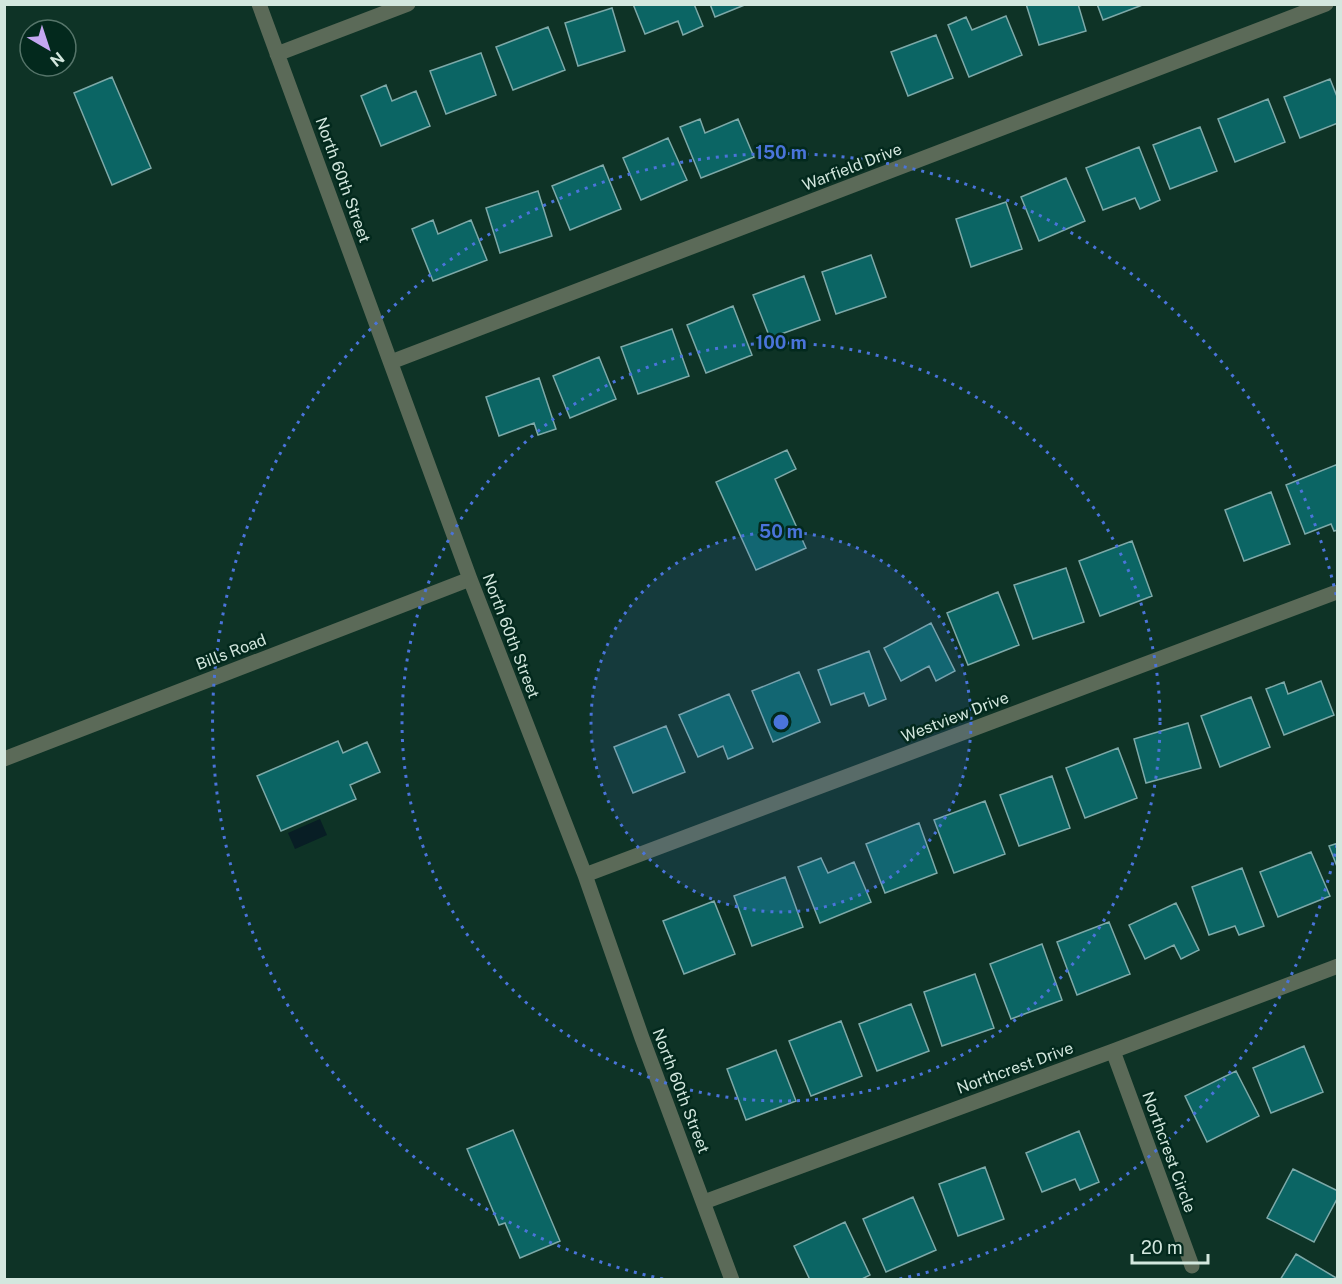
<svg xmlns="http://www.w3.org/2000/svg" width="1342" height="1284" viewBox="0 0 1342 1284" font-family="'Public Sans',sans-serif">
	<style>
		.water { fill: #081e25 }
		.building { fill: #0b6564; stroke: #7da9a8; stroke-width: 1.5 }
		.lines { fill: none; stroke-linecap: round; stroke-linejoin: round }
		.minor { stroke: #5b6a58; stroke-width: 15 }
		.ring { fill: none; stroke: #4a74da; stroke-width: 3; stroke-dasharray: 3 6 }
		.labels { text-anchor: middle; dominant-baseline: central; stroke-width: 5; stroke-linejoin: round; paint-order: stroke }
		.street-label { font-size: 16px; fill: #d3e7de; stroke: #03291d }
		.centre { fill: #4a74da; stroke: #03291d; stroke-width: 3 }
		.ring-label { font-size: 18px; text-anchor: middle; font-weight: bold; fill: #4a74da; stroke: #03291d; stroke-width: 5; stroke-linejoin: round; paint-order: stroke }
	</style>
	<rect width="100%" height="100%" fill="#0e3326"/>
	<path class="water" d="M320 819 327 835 295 849 288 833Z"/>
	<path class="building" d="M633 4H694L703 26 683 35 678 21 645 34Z
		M710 4H747L715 17Z
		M1026 4H1078L1086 31 1039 45Z
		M1097 4H1145L1103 20Z
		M612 8 625 51 578 66 565 23Z
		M1006 16 1022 55 969 77 948 25 966 17 972 30Z
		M548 27 565 70 513 90 496 47Z
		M936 35 953 78 908 96 891 52Z
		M481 53 496 95 446 114 430 71Z
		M112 77 151 168 112 185 74 93Z
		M1330 79 1338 99V123L1300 138 1284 97Z
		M386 85 392 101 416 91 430 126 381 146 361 96Z
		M1268 99 1285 142 1235 162 1218 119Z
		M700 119 705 133 738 119 754 157 701 178 680 127Z
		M1200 127 1217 171 1170 189 1153 145Z
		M668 138 687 180 641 200 623 158Z
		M1139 147 1160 200 1140 209 1135 198 1103 210 1086 168Z
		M603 165 621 209 570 230 552 186Z
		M1066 178 1085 221 1039 241 1021 197Z
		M538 191 552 236 500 253 486 208Z
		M1006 202 1022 249 971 267 956 219Z
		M433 220 438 234 471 220 487 260 433 281 412 229Z
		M871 255 886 297 836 314 822 272Z
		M804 276 820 320 770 338 753 295Z
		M733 306 752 355 706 373 687 325Z
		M672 329 689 376 638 394 621 347Z
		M599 357 616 399 570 418 553 376Z
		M539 378 556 429 538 435 534 423 499 436 486 397Z
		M787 450 796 469 775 479 806 548 756 570 716 482Z
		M1338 464V530L1334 531 1331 524 1305 534 1286 485Z
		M1271 492 1290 544 1244 561 1225 510Z
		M1132 541 1152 596 1100 616 1079 561Z
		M1066 568 1084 622 1033 639 1014 585Z
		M998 592 1019 645 968 665 947 613Z
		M931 623 955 671 936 681 929 666 901 681 884 648Z
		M869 651 886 699 869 706 864 693 831 705 818 670Z
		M799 672 820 722 773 742 752 691Z
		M1321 681 1334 715 1284 735 1266 689 1284 682 1288 694Z
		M729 694 753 748 728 759 723 746 698 757 679 715Z
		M1251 697 1270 747 1220 767 1201 716Z
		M1188 723 1201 768 1146 783 1134 739Z
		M666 726 685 772 633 793 614 747Z
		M338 741 343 753 367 742 380 772 350 785 356 799 281 831 257 776Z
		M1118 748 1137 798 1085 818 1066 768Z
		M1052 776 1070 828 1019 846 1000 795Z
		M985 801 1005 854 954 873 934 820Z
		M919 823 937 873 885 893 866 844Z
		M1338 843V869L1329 846Z
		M1311 852 1330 896 1278 917 1260 872Z
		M821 858 828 873 854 862 871 902 820 923 798 867Z
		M1242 868 1264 926 1239 935 1235 926 1209 935 1192 887Z
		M785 877 803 927 752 946 734 896Z
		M714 901 735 954 684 974 663 921Z
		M1176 903 1199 950 1181 959 1174 945 1145 959 1129 925Z
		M1109 922 1130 974 1077 995 1057 942Z
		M1042 944 1062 1000 1011 1019 990 964Z
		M975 974 994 1028 942 1046 924 992Z
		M911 1004 929 1051 877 1071 859 1024Z
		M841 1021 862 1076 811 1096 789 1041Z
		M1304 1046 1323 1092 1271 1113 1253 1068Z
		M776 1050 796 1101 746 1120 727 1069Z
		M1236 1071 1259 1116 1207 1142 1185 1096Z
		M513 1130 560 1241 520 1258 505 1223 499 1225 467 1149Z
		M1079 1131 1099 1182 1080 1190 1075 1179 1042 1192 1026 1153Z
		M985 1167 1004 1219 958 1236 939 1184Z
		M1293 1169 1338 1191V1197L1314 1242 1267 1218Z
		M913 1197 936 1250 886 1272 863 1219Z
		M845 1222 870 1275 860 1280H810L794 1246Z
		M1296 1254 1338 1279V1280H1280Z"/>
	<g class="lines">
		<path class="minor" d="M259 4 470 579 585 875 642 1038 732 1280
			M277 54 408 4
			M391 362 1326 4
			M4 759 470 579
			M585 875 1334 593 1338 592
			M1113 1051 1192 1266
			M704 1202 1113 1051 1338 966"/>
	</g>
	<circle cx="781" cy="722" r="190" fill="#4a74da" fill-opacity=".12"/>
	<g class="ring">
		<circle cx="781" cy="722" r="190"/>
		<circle cx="781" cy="722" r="379"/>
		<path d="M1337 845A569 569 0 0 1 899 1279M663 1279A569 569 0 1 1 1337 599"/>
	</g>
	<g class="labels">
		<g class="street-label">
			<text transform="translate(852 167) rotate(-21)">Warfield Drive</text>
			<text transform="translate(343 180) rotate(70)">North 60th Street</text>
			<text transform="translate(511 636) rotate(69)">North 60th Street</text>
			<text transform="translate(231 652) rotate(-21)">Bills Road</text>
			<text transform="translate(955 717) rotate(-21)">Westview Drive</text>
			<text transform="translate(1015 1068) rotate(-20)">Northcrest Drive</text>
			<text transform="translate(681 1091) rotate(69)">North 60th Street</text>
			<text transform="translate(1169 1152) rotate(70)">Northcrest Circle</text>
		</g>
	</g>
	<circle cx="781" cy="722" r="9" class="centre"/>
	<g class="ring-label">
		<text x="781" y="159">150 m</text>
		<text x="781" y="349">100 m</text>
		<text x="781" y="538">50 m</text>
	</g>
	<rect width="1342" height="1284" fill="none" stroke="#d3e7de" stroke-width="12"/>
	<g transform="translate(48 48) rotate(141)"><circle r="28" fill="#03291d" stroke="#56756a" stroke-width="1.5"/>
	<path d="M0-4.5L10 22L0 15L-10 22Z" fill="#c4a7f1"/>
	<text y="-9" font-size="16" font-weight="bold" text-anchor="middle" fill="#d3e7de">N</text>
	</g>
	<path d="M1132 1254v9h76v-9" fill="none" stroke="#d3e7de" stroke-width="3"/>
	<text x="1141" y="1254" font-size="18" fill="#d3e7de" stroke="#03291d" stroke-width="4.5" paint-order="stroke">20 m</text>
</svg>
